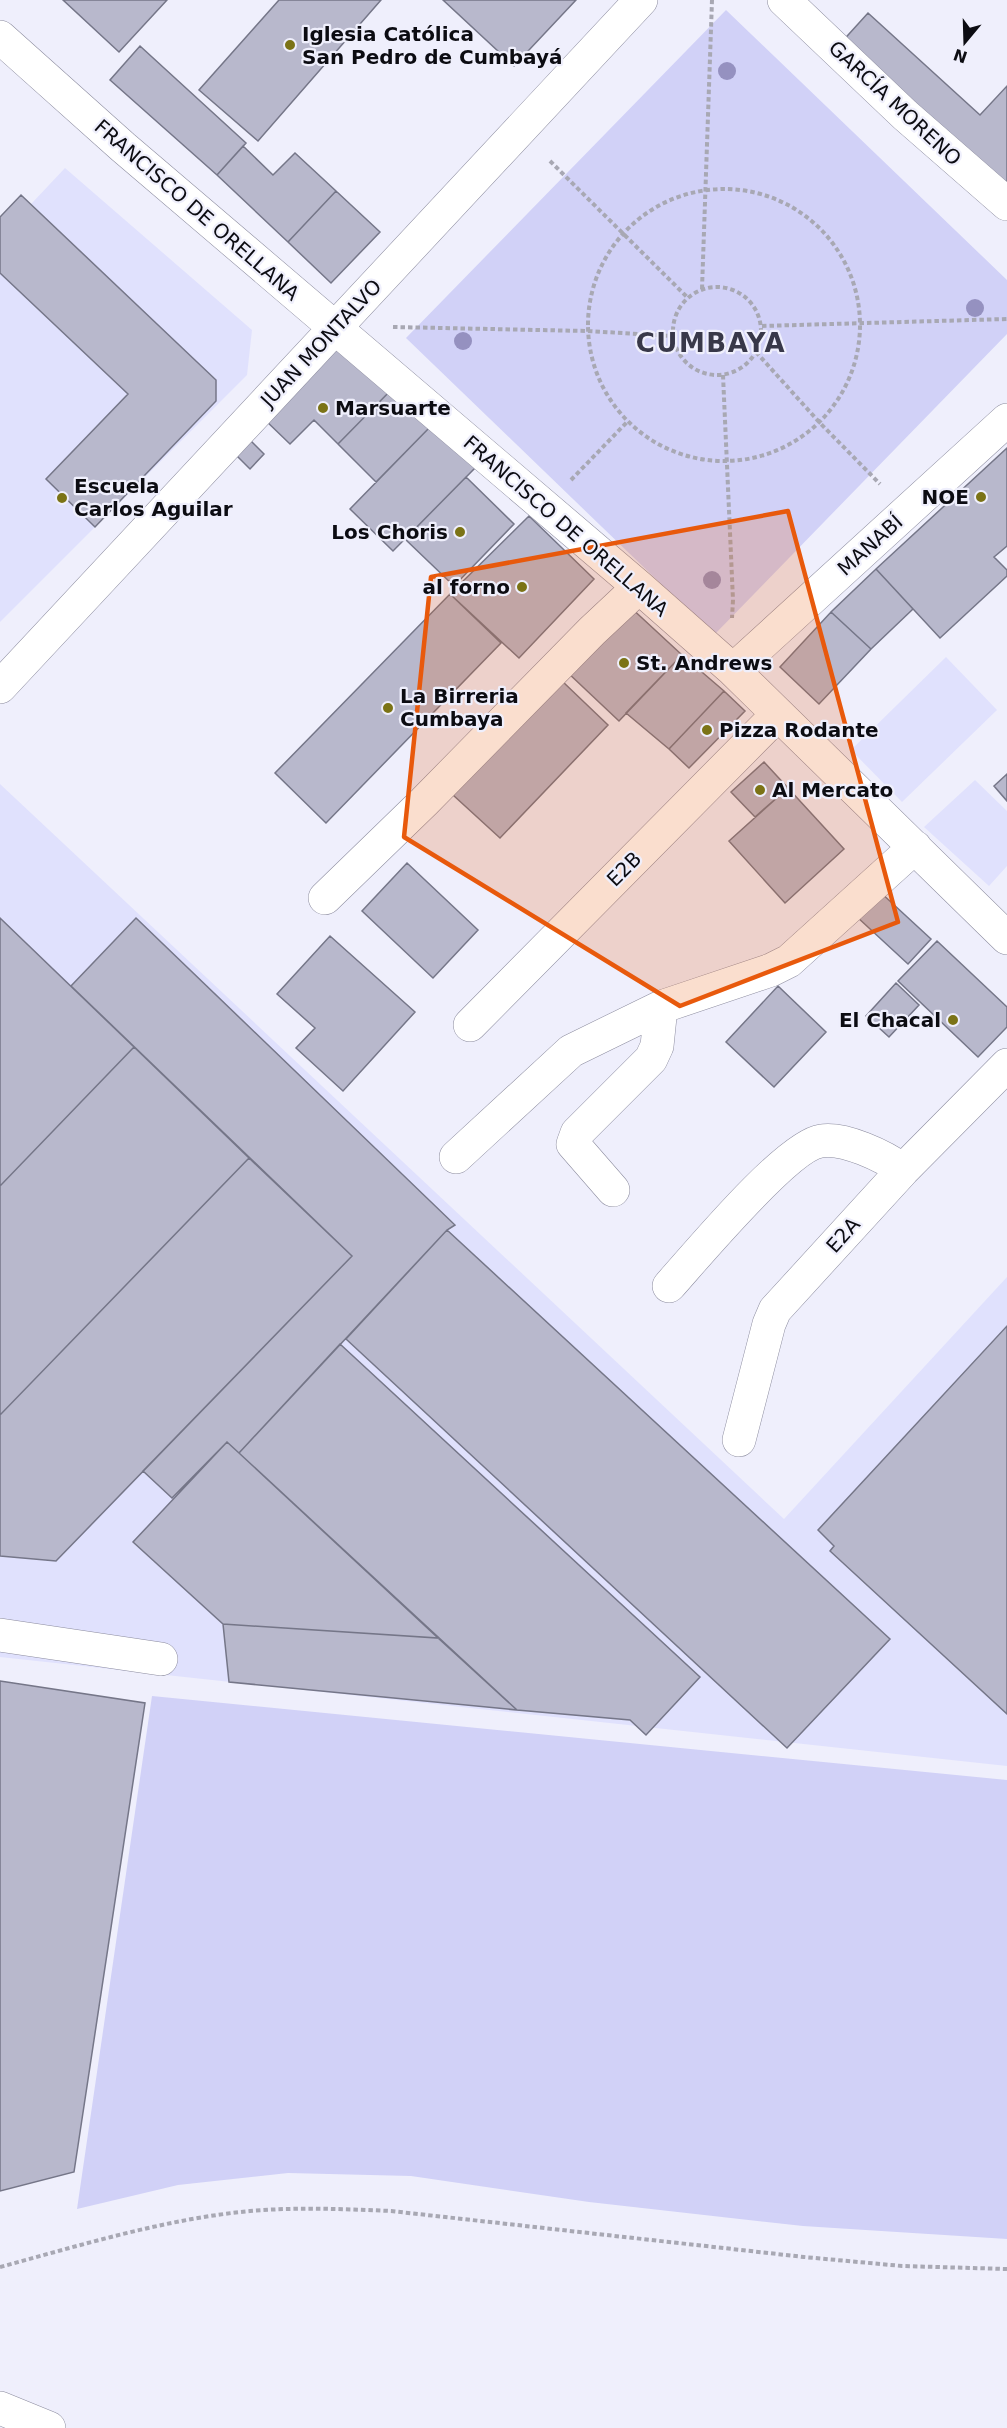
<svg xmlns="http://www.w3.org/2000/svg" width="1007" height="2428" viewBox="0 0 1007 2428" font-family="'DejaVu Sans',sans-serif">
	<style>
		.built { fill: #e0e1fd }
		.green { fill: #d1d1f7 }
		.building { fill: #b8b8cc; stroke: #757688; stroke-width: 1.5 }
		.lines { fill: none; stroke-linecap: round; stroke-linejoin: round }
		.minor-casing { stroke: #8c8c9f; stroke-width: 34 }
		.path { stroke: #a8a8b3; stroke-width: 4; stroke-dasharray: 4.5 3; stroke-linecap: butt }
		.minor { stroke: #fff; stroke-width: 33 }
		.tree { fill: #9591c0 }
		.marked { fill: #e8590c; fill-opacity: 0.2; stroke: #e8590c; stroke-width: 4.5; stroke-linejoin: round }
		.poi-dot { fill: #7b7316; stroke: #efeffc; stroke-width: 2 }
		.labels { text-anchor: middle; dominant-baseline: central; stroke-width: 4.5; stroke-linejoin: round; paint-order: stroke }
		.poi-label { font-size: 20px; font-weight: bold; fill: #0c0c12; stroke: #efeffc; text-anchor: start }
		.street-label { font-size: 20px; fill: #0c0c12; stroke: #efeffc }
		.district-label { font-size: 26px; font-weight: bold; letter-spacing: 1.5px; fill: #383849; stroke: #efeffc }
	</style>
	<rect width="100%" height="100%" fill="#efeffc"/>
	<path class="built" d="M65 168 252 330 247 375 0 622V237Z
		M946 657 997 710 902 802 851 750Z
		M975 780 1007 811V866L989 886 924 827Z
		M0 784 784 1519 1007 1277V1766L0 1657Z"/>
	<path class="green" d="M726 10 1007 280V334L714 635 406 338Z
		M152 1696 1007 1780V2239L803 2226 589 2202 411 2176 288 2173 178 2185 77 2209Z"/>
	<path class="building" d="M63 0H167L119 52Z
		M279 0H381L258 141 199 90Z
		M443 0H576L514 66Z
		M868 13 980 115 1007 86V199L839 45Z
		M140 46 246 143 217 175 110 80Z
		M243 146 273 175 295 153 336 191 288 242 217 175Z
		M336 191 380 232 331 283 288 242Z
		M21 195 216 380V401L95 527 46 479 128 394 0 273V217Z
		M341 337 393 388 338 444 314 420 290 444 262 417Z
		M393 388 431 426 376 482 338 444Z
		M431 426 475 468 393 551 350 509Z
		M248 438 264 454 250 469 234 453Z
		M1007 448V546L994 557 1007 570V576L940 638 876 569Z
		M466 477 514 524 454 586 405 539Z
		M529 516 594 579 519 658 450 594Z
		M876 569 913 609 871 649 831 612Z
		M450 594 501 643 326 823 275 773Z
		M628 605 682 655 619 721 566 671Z
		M831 612 871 649 819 704 780 667Z
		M682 655 724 691 669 749 626 713Z
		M562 681 608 725 500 838 453 795Z
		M724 691 745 711 689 768 669 749Z
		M764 762 788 788 755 817 731 792Z
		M1007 774V801L994 786Z
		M788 788 844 849 785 903 729 841Z
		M407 863 478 930 433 978 362 911Z
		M879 891 931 939 908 964 856 916Z
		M0 918 134 1047 0 1186Z
		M136 918 455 1225 447 1230 239 1453 227 1442 172 1498 143 1471 352 1256 71 986Z
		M330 936 415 1012 343 1091 296 1048 315 1028 277 994Z
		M937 941 1007 1007V1027L978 1057 898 981Z
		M896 983 919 1005 889 1037 866 1016Z
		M778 986 826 1032 774 1087 726 1042Z
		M134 1047 249 1158 0 1415V1186Z
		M249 1158 352 1256 56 1561 0 1556V1415Z
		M447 1230 890 1639 787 1748 346 1339Z
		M1007 1326V1714L830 1551 834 1546 818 1530Z
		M340 1344 700 1677 646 1735 630 1720 517 1710 239 1453Z
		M227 1442 239 1453 438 1638 223 1624 133 1542Z
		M223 1624 438 1638 517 1710 229 1682Z
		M0 1681 145 1703 74 2172 0 2191Z"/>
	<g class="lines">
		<defs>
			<path id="minor" d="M784 0 905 115 1007 204
				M0 37 123 147 639 587 733 670 1007 938
				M733 670 1007 420
				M0 687 641 0
				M325 898 424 802 592 631 639 587
				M470 1025 778 714
				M456 1157 571 1051 661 1007 771 970 789 961 915 847
				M613 1190 573 1144 577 1133 651 1059 657 1046 661 1007
				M669 1286C696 1256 787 1146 821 1141 844 1137 884 1156 903 1170
				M739 1440 769 1324 775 1310 903 1170 1007 1065
				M0 1635 161 1659
				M0 2408 49 2428"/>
		</defs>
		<use href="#minor" class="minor-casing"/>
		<path class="path" d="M550 161 687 297
			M588 325a136 136 0 1 1 272 0a136 136 0 1 1-272 0Z
			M673 331a44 44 0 1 1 88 0a44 44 0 1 1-88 0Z
			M702 289 712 0
			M762 326 1007 319
			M393 327 587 331 673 336
			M756 352 820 423 880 484
			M723 375 733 600 732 618
			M571 480 628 421
			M0 2267C82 2245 165 2219 250 2211 297 2207 344 2209 391 2211L804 2257 902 2266 1007 2269"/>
		<use href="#minor" class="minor"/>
	</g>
	<g class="tree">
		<circle cx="727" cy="71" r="9"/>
		<circle cx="975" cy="308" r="9"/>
		<circle cx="463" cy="341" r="9"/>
		<circle cx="712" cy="580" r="9"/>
	</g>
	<path class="marked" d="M788 511 898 922 680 1006 404 837 431 577Z"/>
	<g class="poi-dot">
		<circle cx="290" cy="45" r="6"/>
		<circle cx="323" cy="408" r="6"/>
		<circle cx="981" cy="497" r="6"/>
		<circle cx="62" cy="498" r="6"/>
		<circle cx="460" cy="532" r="6"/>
		<circle cx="522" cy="587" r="6"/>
		<circle cx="624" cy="663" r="6"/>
		<circle cx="388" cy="708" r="6"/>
		<circle cx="707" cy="730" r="6"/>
		<circle cx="760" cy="790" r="6"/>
		<circle cx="953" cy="1020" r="6"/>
	</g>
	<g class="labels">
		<g class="poi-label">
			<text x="302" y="34">Iglesia Católica<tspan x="302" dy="23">San Pedro de Cumbayá</tspan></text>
			<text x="335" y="408">Marsuarte</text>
			<text x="74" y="486">Escuela<tspan x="74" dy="23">Carlos Aguilar</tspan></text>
			<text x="969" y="497" text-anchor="end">NOE</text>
			<text x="448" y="532" text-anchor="end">Los Choris</text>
			<text x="510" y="587" text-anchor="end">al forno</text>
			<text x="636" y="663">St. Andrews</text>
			<text x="400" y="696">La Birreria<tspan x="400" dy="23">Cumbaya</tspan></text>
			<text x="719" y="730">Pizza Rodante</text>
			<text x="772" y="790">Al Mercato</text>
			<text x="941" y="1020" text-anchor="end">El Chacal</text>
		</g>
		<g class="street-label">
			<text transform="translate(895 103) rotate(43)">GARCÍA MORENO</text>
			<text transform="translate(197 210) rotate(41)">FRANCISCO DE ORELLANA</text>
			<text transform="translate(321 343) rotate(-47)">JUAN MONTALVO</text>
			<text transform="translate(566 526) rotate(41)">FRANCISCO DE ORELLANA</text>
			<text transform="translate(870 545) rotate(-42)">MANABÍ</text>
			<text transform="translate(624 869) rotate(-45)">E2B</text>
			<text transform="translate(843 1235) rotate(-48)">E2A</text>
		</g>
		<g class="district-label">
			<text x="711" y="343">CUMBAYA</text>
		</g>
	</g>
	<g transform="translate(965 42) rotate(199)" stroke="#efeffc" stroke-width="4.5" paint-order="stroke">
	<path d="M0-4.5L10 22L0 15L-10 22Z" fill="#0c0c12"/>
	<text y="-9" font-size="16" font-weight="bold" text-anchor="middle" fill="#0c0c12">N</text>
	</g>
</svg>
